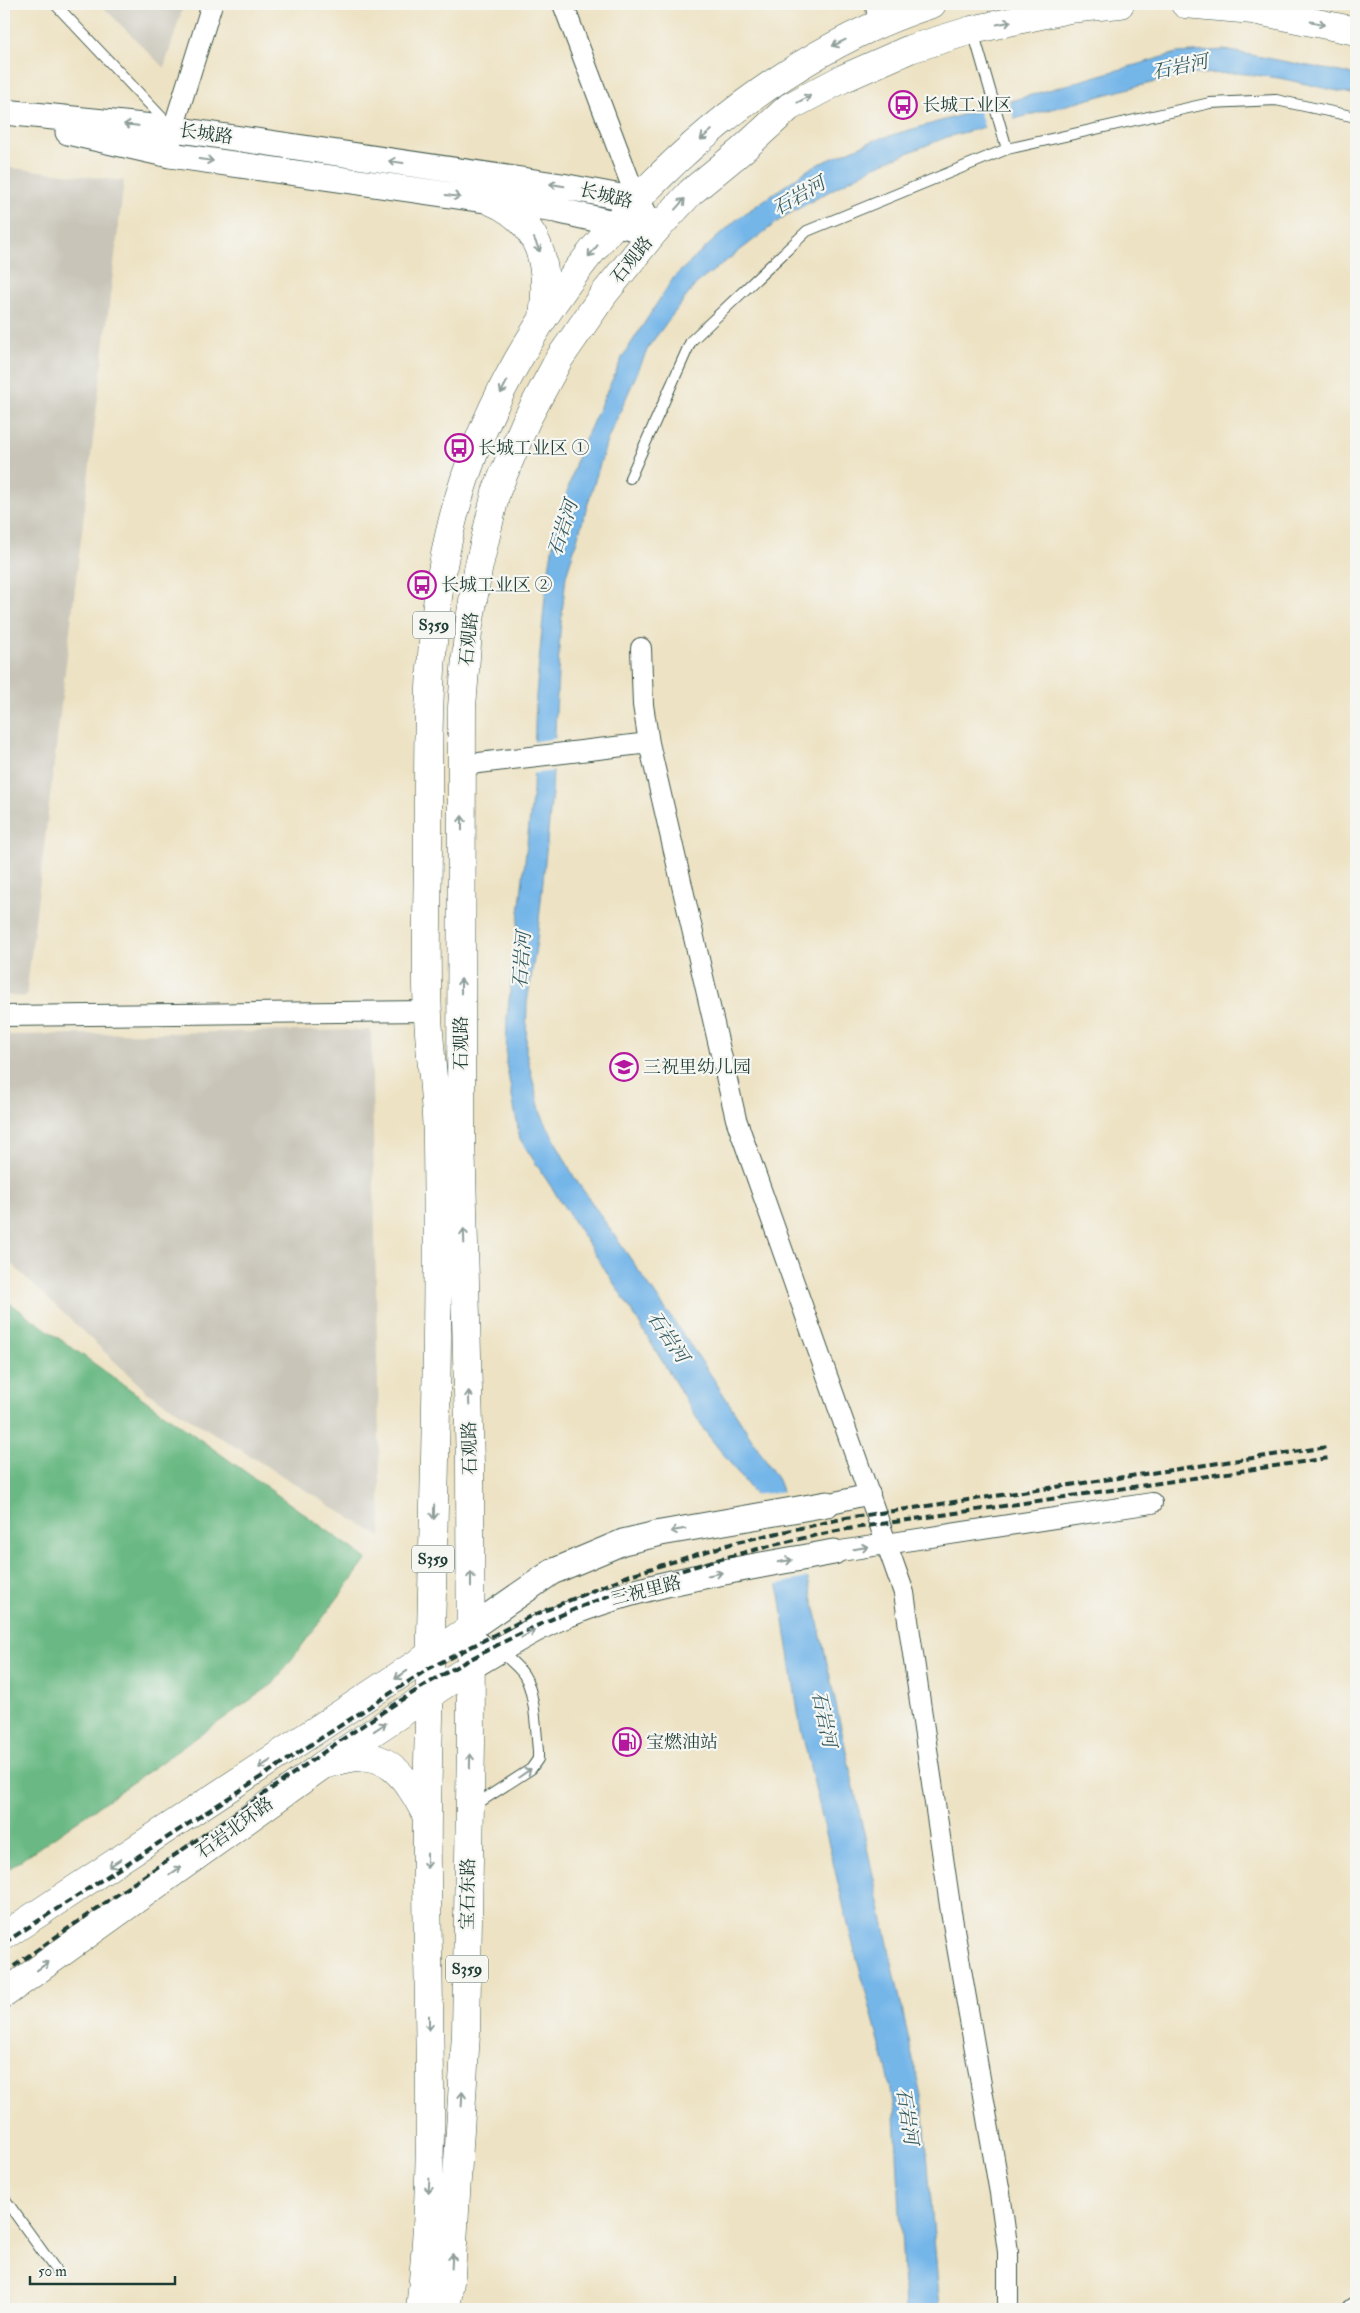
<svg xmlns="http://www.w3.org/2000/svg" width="1360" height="2313" viewBox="0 0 1360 2313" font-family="'IM FELL Double Pica','Noto Serif SC',serif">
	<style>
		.industrial { fill: #c8c4b8 }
		.forest { fill: #6ab984; stroke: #447b5c }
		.water { fill: #75b6e9; stroke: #4a7a8e }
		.pier { fill: #ede2c3 }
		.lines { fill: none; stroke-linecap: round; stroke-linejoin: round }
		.service-casing { stroke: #3e5649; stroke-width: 12 }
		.minor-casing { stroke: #3e5649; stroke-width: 22 }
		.tertiary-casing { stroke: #3e5649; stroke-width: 27 }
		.secondary-casing { stroke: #3e5649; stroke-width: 29 }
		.primary-casing { stroke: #3e5649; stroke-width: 29 }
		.service { stroke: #fff; stroke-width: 10 }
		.minor { stroke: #fff; stroke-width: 20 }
		.tertiary { stroke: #fff; stroke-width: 25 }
		.secondary { stroke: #fff; stroke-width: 28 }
		.primary { stroke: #fff; stroke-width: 28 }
		.rail { stroke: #1f3d34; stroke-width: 4; stroke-dasharray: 8 4; stroke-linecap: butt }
		.oneway { stroke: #8f9e9a }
		.labels { text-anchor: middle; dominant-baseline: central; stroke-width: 4.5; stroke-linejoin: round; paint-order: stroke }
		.shield { fill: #f6f6f2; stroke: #60746d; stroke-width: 1 }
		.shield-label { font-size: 16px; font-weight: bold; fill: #1f3d34 }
		.poi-label { font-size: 18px; fill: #1f3d34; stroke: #f6f6f2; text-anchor: start }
		.street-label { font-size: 18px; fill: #1f3d34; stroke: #f6f6f2 }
		.water-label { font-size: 19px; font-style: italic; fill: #345b61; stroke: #f6f6f2 }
	</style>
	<rect width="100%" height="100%" fill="#f6f6f2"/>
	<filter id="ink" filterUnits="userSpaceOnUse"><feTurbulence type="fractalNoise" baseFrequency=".02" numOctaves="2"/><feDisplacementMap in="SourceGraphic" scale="10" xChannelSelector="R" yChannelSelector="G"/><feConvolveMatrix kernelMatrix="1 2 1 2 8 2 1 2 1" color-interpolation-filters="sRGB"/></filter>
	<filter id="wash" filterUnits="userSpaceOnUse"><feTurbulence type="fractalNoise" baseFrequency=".0096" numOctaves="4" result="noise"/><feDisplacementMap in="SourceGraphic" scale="20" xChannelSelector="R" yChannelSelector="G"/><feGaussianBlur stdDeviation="1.12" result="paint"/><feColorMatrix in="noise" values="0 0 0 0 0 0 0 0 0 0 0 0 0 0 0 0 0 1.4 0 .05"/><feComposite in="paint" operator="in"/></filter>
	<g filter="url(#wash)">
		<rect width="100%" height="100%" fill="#ede2c3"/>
		<path class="industrial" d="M100 4H184L164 68Z
			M4 167 124 181 26 997 4 995Z
			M371 1030 381 1537 147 1392 4 1257V1035Z"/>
		<path class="forest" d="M4 1299 367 1559 273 1684 4 1872Z"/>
		<path class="water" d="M1225 50 1356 75V95L1279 78 1238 73 1191 74 1134 87 947 137 875 166 785 216 696 284 649 346 607 441 566 576 560 632 552 792 537 940 527 1003 526 1052 541 1114 574 1177 713 1378 778 1480 793 1520 815 1608 923 2105 940 2309H905L895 2115 889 2078 850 1933 800 1725 780 1595 757 1497 704 1430 628 1305 520 1139 506 1063 507 1018 533 790 536 695 546 586 555 533 578 455 623 356 674 277 737 219 812 167 875 140 1177 53Z"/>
		<path class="pier" d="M1008 98 1015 121 985 129 978 107Z
			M557 738 555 771 531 774 532 742Z
			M785 1491 796 1520 810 1577 775 1585 752 1495Z"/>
	</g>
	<g filter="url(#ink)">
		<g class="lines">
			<defs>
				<path id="service" d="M55 4 169 125
					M973 31 1007 149
					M630 478 691 341 807 231 1007 149 1210 103 1276 100 1356 117
					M472 1807 531 1769 538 1759V1751C536 1731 535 1692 524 1675 514 1660 490 1645 475 1632
					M4 2198 55 2269"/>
				<path id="minor" d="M563 4 637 200
					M876 4 878 24
					M171 143 173 129 212 4
					M641 648 643 705 649 743 736 1119 904 1593 951 1912 1000 2193 1008 2252V2309
					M462 765 649 743
					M4 1016 427 1011
					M827 1504 870 1494
					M834 1552 1152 1503
					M1353 2309 1356 2307"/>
				<path id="tertiary" d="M4 112 173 129 562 186 637 200 654 232
					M68 132 170 155 556 210 635 228
					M471 1628 552 1572 623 1542 661 1533 827 1504
					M471 1667C501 1650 531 1629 564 1616 650 1581 744 1569 834 1552"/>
				<path id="secondary" d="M4 1936 471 1628
					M4 1994 323 1765 471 1667"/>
				<path id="primary" d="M1185 4 1253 10 1356 31
					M491 201C542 222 550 268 543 317
					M323 1765C338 1761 354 1755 369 1757 398 1761 416 1794 427 1817
					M420 2309C439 2145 425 1980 427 1815 431 1591 440 1367 437 1143 437 1101 430 1059 428 1016 425 958 428 898 428 839 428 716 426 592 466 475 534 273 728 69 932 4
					M446 2309 451 2275 466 2033 471 1743 470 1464 461 1136 462 707 468 632 478 570 496 492 526 421 559 359 604 294 654 232 691 192 741 151 789 107 842 79 910 49 972 30 1069 9 1120 4"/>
			</defs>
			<use href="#service" class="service-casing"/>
			<use href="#minor" class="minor-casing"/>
			<use href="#tertiary" class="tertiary-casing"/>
			<use href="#secondary" class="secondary-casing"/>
			<use href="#primary" class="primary-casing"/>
			<use href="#service" class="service"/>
			<use href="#minor" class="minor"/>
			<use href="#tertiary" class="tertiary"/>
			<use href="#secondary" class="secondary"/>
			<use href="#primary" class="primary"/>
			<path class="rail" d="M4 1943 428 1669 527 1618 630 1575 737 1542 846 1518 1327 1447
				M4 1973C93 1911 182 1850 271 1789 340 1741 407 1692 482 1653 597 1592 720 1554 847 1529L1329 1458"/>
		</g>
		<defs><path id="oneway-shaft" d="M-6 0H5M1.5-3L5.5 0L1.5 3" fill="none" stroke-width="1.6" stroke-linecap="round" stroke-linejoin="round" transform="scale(1.25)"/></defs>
		<g class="oneway">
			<use href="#oneway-shaft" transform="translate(1004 23) rotate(-12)"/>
			<use href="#oneway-shaft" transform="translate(1318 23) rotate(12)"/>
			<use href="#oneway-shaft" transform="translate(839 43) rotate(154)"/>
			<use href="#oneway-shaft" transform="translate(804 99) rotate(-28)"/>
			<use href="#oneway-shaft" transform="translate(131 125) rotate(-174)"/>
			<use href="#oneway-shaft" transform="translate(706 135) rotate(140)"/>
			<use href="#oneway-shaft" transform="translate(206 160) rotate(8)"/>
			<use href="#oneway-shaft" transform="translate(396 162) rotate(-172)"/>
			<use href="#oneway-shaft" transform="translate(557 185) rotate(-171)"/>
			<use href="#oneway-shaft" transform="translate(453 196) rotate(8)"/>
			<use href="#oneway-shaft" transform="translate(680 204) rotate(-48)"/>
			<use href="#oneway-shaft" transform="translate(537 245) rotate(66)"/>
			<use href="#oneway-shaft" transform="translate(593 251) rotate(129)"/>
			<use href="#oneway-shaft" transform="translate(504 387) rotate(117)"/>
			<use href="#oneway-shaft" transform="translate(462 823) rotate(-90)"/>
			<use href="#oneway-shaft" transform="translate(461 986) rotate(-90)"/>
			<use href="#oneway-shaft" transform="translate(464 1236) rotate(-92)"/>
			<use href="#oneway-shaft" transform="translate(469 1398) rotate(-92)"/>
			<use href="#oneway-shaft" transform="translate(434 1512) rotate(91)"/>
			<use href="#oneway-shaft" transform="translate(678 1530) rotate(170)"/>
			<use href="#oneway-shaft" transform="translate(861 1548) rotate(-9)"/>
			<use href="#oneway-shaft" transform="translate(785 1561) rotate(-10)"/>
			<use href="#oneway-shaft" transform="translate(715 1574) rotate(-11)"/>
			<use href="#oneway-shaft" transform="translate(471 1579) rotate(-90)"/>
			<use href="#oneway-shaft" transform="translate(528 1634) rotate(-30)"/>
			<use href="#oneway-shaft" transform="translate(401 1675) rotate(147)"/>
			<use href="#oneway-shaft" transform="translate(380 1727) rotate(-34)"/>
			<use href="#oneway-shaft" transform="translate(470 1761) rotate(-89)"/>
			<use href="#oneway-shaft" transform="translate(265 1764) rotate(147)"/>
			<use href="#oneway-shaft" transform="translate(525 1773) rotate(-35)"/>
			<use href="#oneway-shaft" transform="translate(427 1861) rotate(90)"/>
			<use href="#oneway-shaft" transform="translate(115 1863) rotate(147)"/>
			<use href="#oneway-shaft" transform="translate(175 1871) rotate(-36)"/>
			<use href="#oneway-shaft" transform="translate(43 1966) rotate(-36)"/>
			<use href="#oneway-shaft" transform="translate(429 2023) rotate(90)"/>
			<use href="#oneway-shaft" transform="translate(462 2099) rotate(-87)"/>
			<use href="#oneway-shaft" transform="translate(429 2186) rotate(93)"/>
			<use href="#oneway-shaft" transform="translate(452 2261) rotate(-87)"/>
		</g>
	</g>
	<defs>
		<symbol id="bus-ring" viewBox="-11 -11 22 22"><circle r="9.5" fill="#f6f6f2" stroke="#b5179e" stroke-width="1.5"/><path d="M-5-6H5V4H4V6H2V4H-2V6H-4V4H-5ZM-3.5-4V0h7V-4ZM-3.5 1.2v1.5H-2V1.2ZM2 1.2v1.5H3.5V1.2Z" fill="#b5179e"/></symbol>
		<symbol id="school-ring" viewBox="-11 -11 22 22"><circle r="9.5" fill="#f6f6f2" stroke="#b5179e" stroke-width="1.5"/><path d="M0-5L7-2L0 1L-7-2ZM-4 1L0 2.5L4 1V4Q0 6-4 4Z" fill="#b5179e"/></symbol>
		<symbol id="fuel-ring" viewBox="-11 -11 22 22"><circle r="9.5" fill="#f6f6f2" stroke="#b5179e" stroke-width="1.5"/><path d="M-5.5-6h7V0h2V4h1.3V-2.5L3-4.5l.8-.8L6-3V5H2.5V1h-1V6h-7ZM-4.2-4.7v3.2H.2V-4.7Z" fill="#b5179e"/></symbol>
	</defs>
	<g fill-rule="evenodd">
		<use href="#bus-ring" x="887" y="89" width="32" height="32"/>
		<use href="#bus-ring" x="443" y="432" width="32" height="32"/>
		<use href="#bus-ring" x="406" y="569" width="32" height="32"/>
		<use href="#school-ring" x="608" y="1051" width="32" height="32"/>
		<use href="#fuel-ring" x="611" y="1726" width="32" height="32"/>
	</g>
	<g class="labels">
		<g class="shield">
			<rect x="413" y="611.5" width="42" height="27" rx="4"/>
			<rect x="412" y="1545.5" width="42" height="27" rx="4"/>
			<rect x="446" y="1955.5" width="42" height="27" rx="4"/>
		</g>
		<g class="shield-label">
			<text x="434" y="625">S359</text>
			<text x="433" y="1559">S359</text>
			<text x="467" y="1969">S359</text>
		</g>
		<g class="poi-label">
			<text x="922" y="105">长城工业区</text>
			<text x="478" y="448">长城工业区 ①</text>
			<text x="441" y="585">长城工业区 ②</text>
			<text x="643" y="1067">三祝里幼儿园</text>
			<text x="646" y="1742">宝燃油站</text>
		</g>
		<g class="street-label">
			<text transform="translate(206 134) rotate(8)">长城路</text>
			<text transform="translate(606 196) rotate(14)">长城路</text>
			<text transform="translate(632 260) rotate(-51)">石观路</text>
			<text transform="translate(469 639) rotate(-84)">石观路</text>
			<text transform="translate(461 1043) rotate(-90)">石观路</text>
			<text transform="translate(470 1448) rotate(-91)">石观路</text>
			<text transform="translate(646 1591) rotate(-14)">三祝里路</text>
			<text transform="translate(235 1828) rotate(-36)">石岩北环路</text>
			<text transform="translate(468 1894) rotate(-89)">宝石东路</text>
		</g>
		<g class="water-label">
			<text transform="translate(1180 67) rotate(-12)">石岩河</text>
			<text transform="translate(799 196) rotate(-30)">石岩河</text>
			<text transform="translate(563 528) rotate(-72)">石岩河</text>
			<text transform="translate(522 960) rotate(-86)">石岩河</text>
			<text transform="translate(668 1337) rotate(56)">石岩河</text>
			<text transform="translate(824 1719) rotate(78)">石岩河</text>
			<text transform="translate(907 2116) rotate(82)">石岩河</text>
		</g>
	</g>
	<rect width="1360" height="2313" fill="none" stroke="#f6f6f2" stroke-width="20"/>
	<path d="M30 2276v8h145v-8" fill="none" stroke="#1f3d34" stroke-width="2.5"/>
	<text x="38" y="2276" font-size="15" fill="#1f3d34" stroke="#f6f6f2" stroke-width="4" paint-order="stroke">50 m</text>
</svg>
